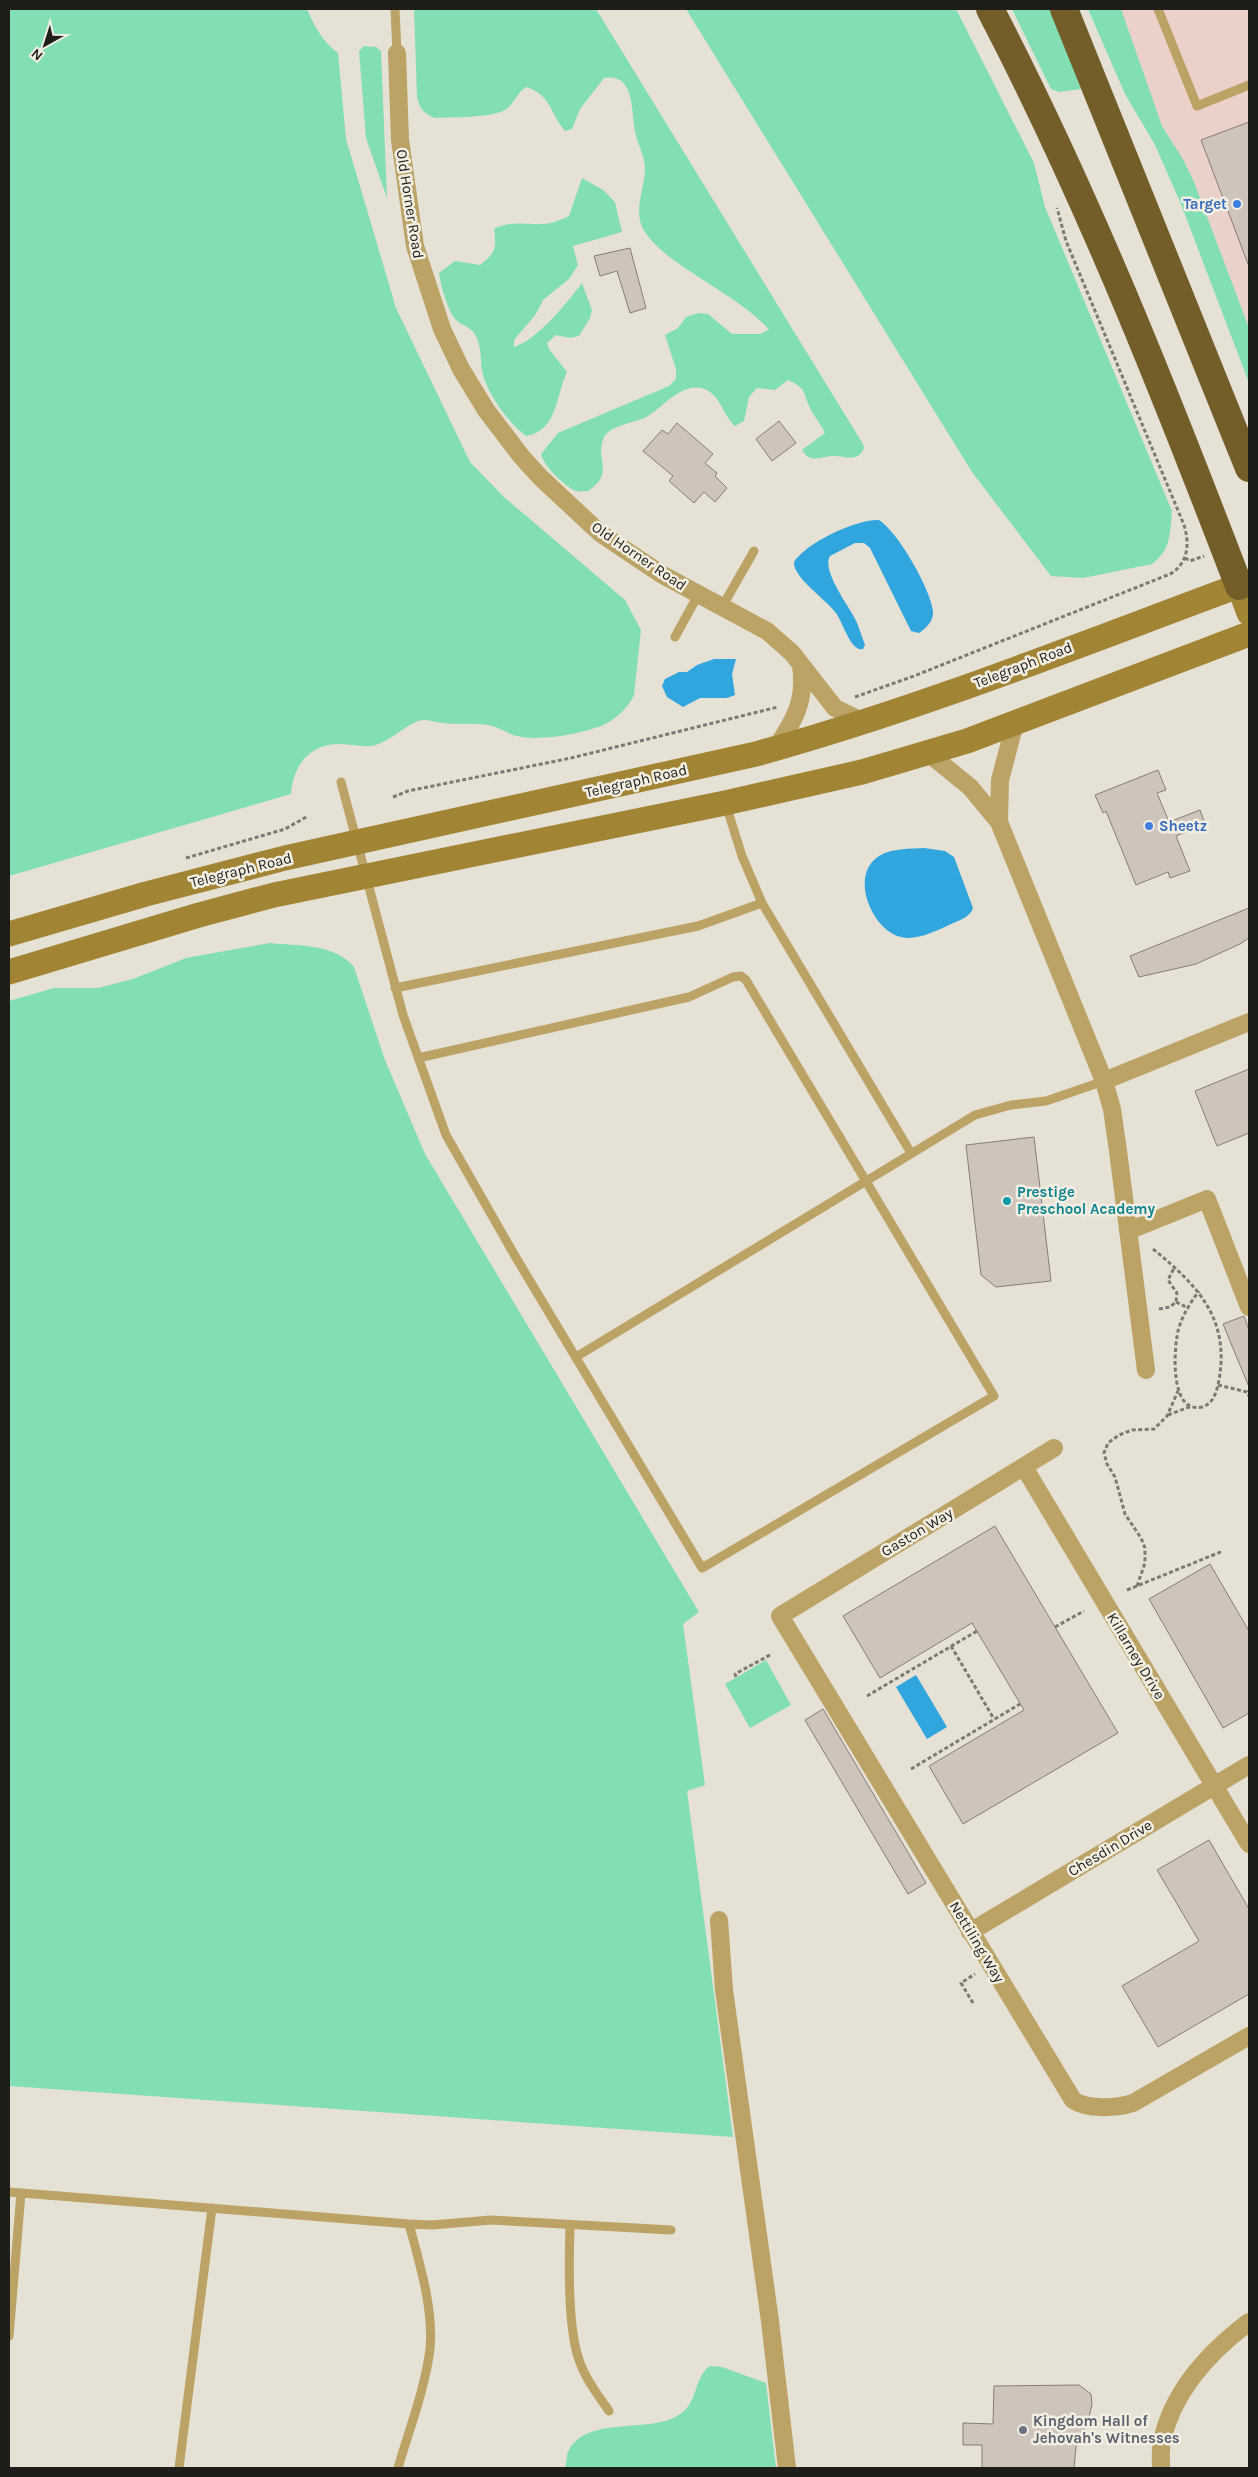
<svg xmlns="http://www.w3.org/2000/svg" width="1258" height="2477" viewBox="0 0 1258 2477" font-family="Karla,sans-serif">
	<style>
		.commercial { fill: #ead1c9 }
		.green { fill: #82dfb3 }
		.water { fill: #31a6de }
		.building { fill: #cfc4bb; stroke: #877d76 }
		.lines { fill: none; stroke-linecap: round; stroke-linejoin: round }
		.path { stroke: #7c7a72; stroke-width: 3; stroke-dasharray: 4 2.5; stroke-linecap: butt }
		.lane { stroke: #bba265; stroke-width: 9 }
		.street { stroke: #bba265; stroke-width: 18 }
		.secondary { stroke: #a28435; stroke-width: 25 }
		.highway { stroke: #735e2a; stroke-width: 28 }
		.shop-dot { fill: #3f7fe0; stroke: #f2eee2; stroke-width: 2 }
		.culture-dot { fill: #0f9aa8; stroke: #f2eee2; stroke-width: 2 }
		.worship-dot { fill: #6b7280; stroke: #f2eee2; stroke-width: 2 }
		.labels { text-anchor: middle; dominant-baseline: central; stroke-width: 5; stroke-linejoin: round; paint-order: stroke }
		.street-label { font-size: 15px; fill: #1e1d19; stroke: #f2eee2 }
		.shop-label { font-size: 15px; font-weight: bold; fill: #366cbe; stroke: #f2eee2; text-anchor: end }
		.culture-label { font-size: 15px; font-weight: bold; fill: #0d838f; stroke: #f2eee2; text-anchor: start }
		.worship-label { font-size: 15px; font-weight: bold; fill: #5b616d; stroke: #f2eee2; text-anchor: start }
	</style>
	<rect width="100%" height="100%" fill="#e5e1d5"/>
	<path class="commercial" d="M1107 9H1249V336Z"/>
	<path class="green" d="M9 9H307C314 26 323 42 338 53L346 139 396 308 470 462 504 497 625 600 641 630 634 695C630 705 619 716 609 722 591 733 537 742 517 736 508 734 501 728 492 726 477 722 459 725 443 723 437 723 431 720 425 720 410 719 391 743 371 746 361 747 348 744 337 744 308 745 293 767 291 794L9 876Z
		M414 9H596L863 444 864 448C857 464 845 455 832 456 825 456 817 460 811 458 807 457 805 454 802 450L825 433C821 425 814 416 810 408 803 392 806 388 788 380L775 390 757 388 749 397 744 421 735 426C722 414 720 392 701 388 680 384 663 407 648 416 636 423 610 425 604 437 594 460 616 472 588 491 585 491 580 492 576 491 566 488 542 464 541 454L558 433 669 386 676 379V369L665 335 678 328 686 317 698 313 708 314 732 334H760L769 330C740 294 653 260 641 224 635 205 645 187 645 168 645 156 637 143 635 131 631 111 635 72 604 78L580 109 572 129 565 131C550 114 551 94 526 87 517 93 514 104 505 110 491 118 452 117 435 118 423 113 420 109 417 97Z
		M686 9H956L1034 163 1045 207 1172 511C1170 533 1171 550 1152 564L1083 578 1051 576 972 472Z
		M1012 9H1051L1081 89 1059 92 1051 89Z
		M1088 9H1121L1162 126 1184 161 1194 182 1249 328V383L1181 204 1155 145 1125 94Z
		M364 46 376 47 381 51 387 198 366 138 359 51Z
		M582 178 603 190 615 202 622 232 573 246 578 265 569 279 543 300 536 314 514 340V347C537 340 567 303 582 283L592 310 590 318 579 336 570 338 556 335 547 343 549 349 567 372C556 394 558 431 526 436 509 424 485 391 482 370 480 358 482 344 474 333 469 326 461 325 456 320 448 312 440 283 439 273L455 261 480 265C495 253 497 249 494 229 510 220 525 225 542 224 552 224 560 220 569 216Z
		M270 943C296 946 335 943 354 967L385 1060 425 1154 699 1612 683 1624 705 1785 687 1791 733 2137 9 2086V1001L54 988H98L133 979 186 958Z
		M766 1660 791 1705 750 1728 725 1684Z
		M710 2366 722 2367 766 2383 776 2468H565C567 2462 566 2455 569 2450 587 2416 649 2433 677 2416 700 2403 692 2379 710 2366Z"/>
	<path class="water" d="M879 520C898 532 930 588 933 611 934 621 926 628 919 633L911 631 870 548 864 543H855L830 556C821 572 851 608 857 623 860 630 862 638 865 645L863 649C850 652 843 621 835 612 826 599 793 578 794 562 806 543 856 519 879 520Z
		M714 659H736L732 674 735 695 727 698H700L683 707 667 697 662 686 665 679 679 672H687L697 665Z
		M924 848 945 851 954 857 973 908C970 918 957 921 949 925 936 931 916 941 901 937 873 931 848 876 879 856 891 848 911 849 924 848Z
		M916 1675 947 1727 927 1739 896 1687Z"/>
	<path class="building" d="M1249 122V263L1248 264 1201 140Z
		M630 248 646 308 630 313 617 271 600 276 594 256Z
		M779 421 796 443 772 461 756 439Z
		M677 423 713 454 705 463 717 473 715 476 727 488 715 502 704 492 694 503 669 481 673 476 643 451 662 430 668 434Z
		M1158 770 1166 790 1157 793 1169 822 1200 810 1205 824 1176 836 1190 871 1170 878 1168 872 1136 885 1106 811 1103 813 1095 795Z
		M1249 908V938L1240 944 1196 964 1139 977 1130 956Z
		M1249 1069V1133L1217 1146 1195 1091Z
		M1034 1137 1051 1281 996 1287 981 1275 966 1145Z
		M1244 1316 1249 1330V1387L1223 1324Z
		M995 1526 1118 1733 963 1824 929 1766 1024 1710 972 1623 880 1678 843 1616Z
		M1210 1564 1249 1631V1713L1223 1728 1149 1599Z
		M823 1709 926 1883 908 1894 805 1720Z
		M1209 1840 1249 1909V1994L1158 2047 1122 1986 1199 1941 1157 1870Z
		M1079 2385 1091 2394 1092 2404 1088 2422 1076 2447 1074 2468H982V2445H963V2423L993 2424 994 2386Z"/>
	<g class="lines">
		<path class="path" d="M1185 558 1190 561 1204 556
			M855 697 914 676 1170 574C1188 564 1190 544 1184 525L1066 241 1057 208
			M393 797 408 791 571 758 778 707
			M186 858 285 829 308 816
			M1045 1210 1074 1207
			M1153 1249C1197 1285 1230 1318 1219 1380 1217 1390 1214 1404 1202 1407 1169 1414 1174 1349 1178 1331 1182 1316 1190 1303 1199 1291
			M1176 1302 1188 1308
			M1159 1309 1170 1307 1176 1302 1177 1293 1168 1280 1175 1266
			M1218 1385 1247 1392 1249 1396
			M1168 1415 1192 1406
			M1137 1586 1145 1563V1548L1141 1538 1125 1514 1115 1477 1107 1464 1104 1453 1108 1443 1119 1435 1132 1430 1154 1429 1167 1416 1178 1391
			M1127 1590 1223 1551
			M1055 1627 1084 1611
			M951 1646 994 1719
			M736 1677 735 1674 770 1655
			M867 1696 977 1631
			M911 1769 1020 1704
			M973 2003 961 1983 975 1974"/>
		<path class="lane" d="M395 9 397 53
			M1158 9 1197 106 1249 85
			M722 607 754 551
			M675 637 698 595
			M341 782 403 1015 446 1135 515 1256 702 1568 994 1396 746 980 741 976 733 977 689 997 418 1058
			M726 805 742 856 762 903 911 1153
			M395 988 698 926 762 903
			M576 1357 975 1115 1011 1105 1046 1101 1104 1081
			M9 2192 409 2224C419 2261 434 2310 430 2349 425 2389 409 2430 398 2468
			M409 2224 432 2225 491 2220 671 2230
			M570 2225C569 2261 567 2333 581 2365 587 2382 599 2396 609 2411
			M9 2336 21 2193
			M179 2468 212 2208"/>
		<path class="street" d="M397 53 400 140 415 246 442 329 461 369 486 410 521 456 540 477 600 533 661 574 767 631 792 653 835 708 864 722
			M776 748C795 719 806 701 801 665
			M928 753 970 787 999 822 1104 1081 1112 1109 1118 1151 1146 1370
			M999 822 1000 780 1015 723
			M1104 1081 1249 1022
			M1128 1231 1207 1199 1249 1307
			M1054 1448 780 1616 1073 2100C1087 2110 1118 2108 1133 2103L1249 2036
			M1024 1467 1249 1844
			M719 1920 724 1990 770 2321 787 2468
			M970 1932 1249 1765
			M1161 2468C1161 2460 1160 2450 1162 2441 1173 2390 1209 2352 1249 2322"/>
		<path class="secondary" d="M1239 586 1249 613
			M9 934 146 894 285 858 756 754C924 708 1086 642 1249 582
			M9 972 199 915 274 895 725 803 862 772 967 741 1249 634"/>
		<path class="highway" d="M990 9C1087 195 1164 390 1239 586
			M1064 9 1249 468"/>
	</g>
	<g class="shop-dot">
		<circle cx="1237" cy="204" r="5"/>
		<circle cx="1149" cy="826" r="5"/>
	</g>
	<circle class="culture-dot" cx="1007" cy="1201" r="5"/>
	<circle class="worship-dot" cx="1023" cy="2430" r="5"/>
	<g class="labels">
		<g class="street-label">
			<text transform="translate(410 204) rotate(81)">Old Horner Road</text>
			<text transform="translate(639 556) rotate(34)">Old Horner Road</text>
			<text transform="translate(1023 665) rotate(-21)">Telegraph Road</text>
			<text transform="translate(636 781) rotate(-13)">Telegraph Road</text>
			<text transform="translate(241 870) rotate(-14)">Telegraph Road</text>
			<text transform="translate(917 1532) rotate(-31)">Gaston Way</text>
			<text transform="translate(1136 1656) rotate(59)">Killarney Drive</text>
			<text transform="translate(1110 1848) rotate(-31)">Chesdin Drive</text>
			<text transform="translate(977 1942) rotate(59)">Nettiling Way</text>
		</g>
		<g class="shop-label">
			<text x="1227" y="204">Target</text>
			<text x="1159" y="826" text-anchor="start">Sheetz</text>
		</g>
		<g class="culture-label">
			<text x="1017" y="1192">Prestige<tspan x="1017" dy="17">Preschool Academy</tspan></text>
		</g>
		<g class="worship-label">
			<text x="1033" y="2421">Kingdom Hall of<tspan x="1033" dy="17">Jehovah's Witnesses</tspan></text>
		</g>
	</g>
	<rect width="1258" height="2477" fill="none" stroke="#1e1d19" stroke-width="20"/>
	<g transform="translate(45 45) rotate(219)" stroke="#f2eee2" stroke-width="4" paint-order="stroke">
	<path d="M0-4L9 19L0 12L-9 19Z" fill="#1e1d19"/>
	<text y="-8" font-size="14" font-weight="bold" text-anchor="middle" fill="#1e1d19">N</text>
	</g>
</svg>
